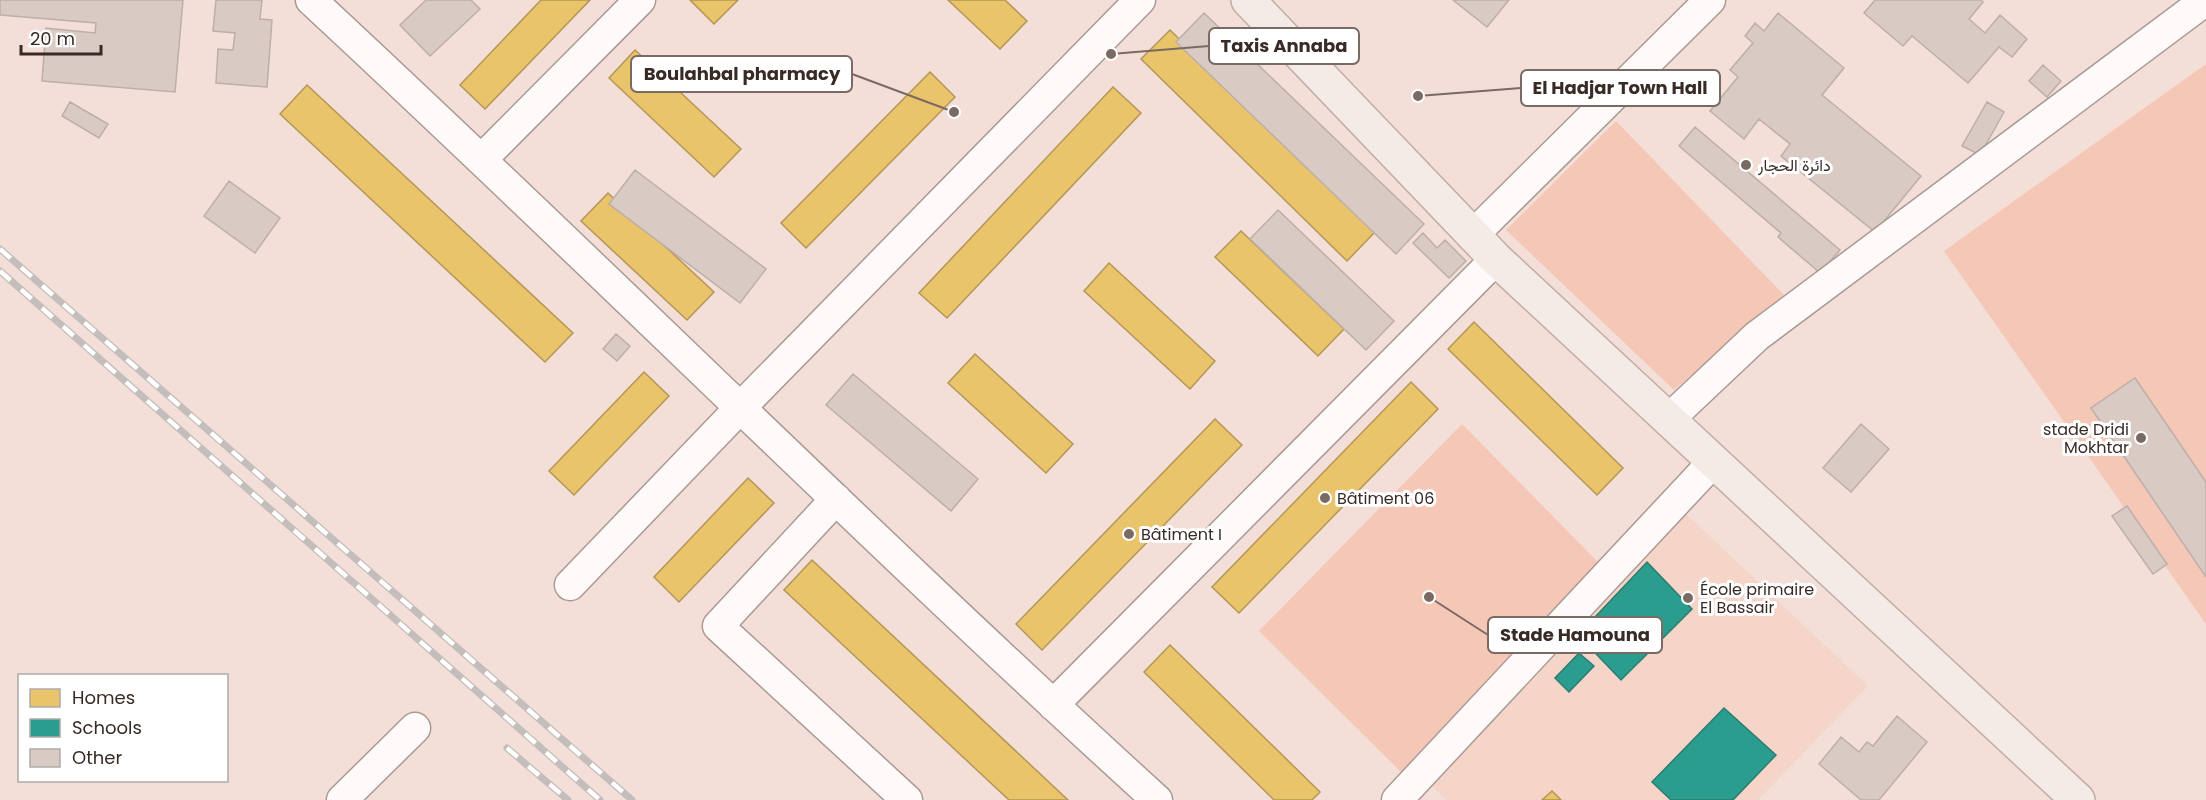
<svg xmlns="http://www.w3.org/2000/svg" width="2206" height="800" viewBox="0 0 2206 800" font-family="Poppins,Vazirmatn,sans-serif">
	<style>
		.built { fill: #f6d5c9 }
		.green { fill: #f5c7b7 }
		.homes { fill: #e9c46a; stroke: #b49656; stroke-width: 1.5 }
		.schools { fill: #2a9d8f; stroke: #2e7b70; stroke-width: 1.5 }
		.building { fill: #d9cac4; stroke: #bdaea8; stroke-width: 1.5 }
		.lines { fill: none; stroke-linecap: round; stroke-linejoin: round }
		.street-casing { stroke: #a99a94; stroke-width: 33 }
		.primary-casing { stroke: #c2aca4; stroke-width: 36 }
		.street { stroke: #fdfaf9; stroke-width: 30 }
		.primary { stroke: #f4ebe7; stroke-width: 33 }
		.rail-casing { stroke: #c3bdbb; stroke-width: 7 }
		.rail { stroke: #fff; stroke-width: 4.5; stroke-dasharray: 14; stroke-linecap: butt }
		.poi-dot { fill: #796a64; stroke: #fff; stroke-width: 2 }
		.labels { text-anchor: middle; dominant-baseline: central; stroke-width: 6; stroke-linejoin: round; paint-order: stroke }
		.poi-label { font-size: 16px; fill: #382b26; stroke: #fff; text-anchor: start }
		.leader { fill: none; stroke: #796a64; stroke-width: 2 }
		.callout-dot { fill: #796a64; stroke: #fff; stroke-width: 2 }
		.callout { fill: #fff; stroke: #796a64; stroke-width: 2 }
		.callout-label { font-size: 18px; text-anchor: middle; font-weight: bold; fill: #382b26 }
	</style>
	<rect width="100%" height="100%" fill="#f3dfd7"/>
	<path class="built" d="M1682 510 1868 686 1758 800H1446L1429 783Z"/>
	<path class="green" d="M2206 64V624L1944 251Z
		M1616 121 1785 296 1674 390 1506 230Z
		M1462 424 1598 562 1401 772 1259 631Z"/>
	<path class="homes" d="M541 0H590L485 109 460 85Z
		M690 0H738L714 24Z
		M948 0H1005L1027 21 1000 49Z
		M1170 30 1376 231 1347 261 1141 59Z
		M635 50 741 149 714 177 609 78Z
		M930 72 955 97 806 248 781 223Z
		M307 85 573 333 545 362 280 114Z
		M1113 87 1141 113 947 318 919 293Z
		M608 193 714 292 687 320 581 221Z
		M1241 231 1344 329 1318 356 1215 257Z
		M1109 263 1215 361 1190 389 1084 291Z
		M1474 322 1623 468 1597 495 1448 349Z
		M975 354 1073 444 1046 473 948 383Z
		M644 372 669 396 574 495 549 471Z
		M1411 382 1438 409 1239 613 1212 587Z
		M1215 419 1242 445 1042 650 1016 624Z
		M748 478 774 503 679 602 654 577Z
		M812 560 1068 800H1009L784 590Z
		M1170 645 1320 792 1312 800H1274L1144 672Z
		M1552 791 1561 800H1542Z"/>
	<path class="schools" d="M1647 562 1692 609 1621 680 1578 635Z
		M1579 653 1594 666 1569 692 1555 678Z
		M1724 708 1776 755 1733 800H1671L1652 782Z"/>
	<path class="building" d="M0 0H183L175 92 42 81 46 28 95 33 96 23 0 15Z
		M216 0H262L260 19 272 20 267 87 216 83 218 49 233 50 235 33 213 31Z
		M426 0H471L480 9 430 56 400 25Z
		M1453 0H1509L1487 27Z
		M1875 0H1981L1983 2 1969 19 1985 33 2000 15 2027 39 2012 57 1999 47 1968 83 1912 36 1903 46 1864 13Z
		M1204 13 1424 224 1396 254 1176 42Z
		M1778 13 1844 68 1822 95 1921 176 1875 232 1781 156 1790 144 1759 119 1744 139 1710 111 1738 77 1730 70 1753 43 1745 36 1755 23 1764 31Z
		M2043 65 2061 81 2047 97 2029 81Z
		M70 102 108 124 99 138 62 116Z
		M1987 102 2004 112 1980 155 1962 146Z
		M1695 127 1840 250 1820 273 1778 237 1781 233 1679 146Z
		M635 170 766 269 740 303 609 204Z
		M229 181 280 218 255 253 204 216Z
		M1278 210 1394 321 1366 350 1250 239Z
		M1423 233 1437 248 1445 240 1466 261 1449 278 1413 243Z
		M616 334 630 346 617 361 603 349Z
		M853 374 978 479 951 511 826 405Z
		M2135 378 2206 482V577L2091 408Z
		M1861 424 1889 449 1851 492 1823 468Z
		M2127 506 2167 564 2153 574 2112 516Z
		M1897 716 1927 742 1879 800H1861L1819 764 1841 737 1859 752 1867 742 1873 746Z"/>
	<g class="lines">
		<defs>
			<path id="street" d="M311 0C596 264 870 539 1157 800
				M482 159 640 0
				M1472 236 1710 0
				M1669 419 1757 336 2206 0
				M836 499 718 626 907 800
				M570 585 740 408 1140 0
				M1053 705 1496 259
				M342 800 415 728
				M1397 800 1714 461"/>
			<path id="primary" d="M1248 0 1496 259 2078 800"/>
		</defs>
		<use href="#street" class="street-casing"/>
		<use href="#primary" class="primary-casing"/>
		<use href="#street" class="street"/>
		<use href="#primary" class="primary"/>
		<defs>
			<path id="rail" d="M0 249 632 800
				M0 271 600 800
				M507 748 568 800"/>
		</defs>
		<use href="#rail" class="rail-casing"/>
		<use href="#rail" class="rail"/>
	</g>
	<g class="poi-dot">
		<circle cx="1746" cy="165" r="6"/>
		<circle cx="2141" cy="438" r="6"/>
		<circle cx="1325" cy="498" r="6"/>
		<circle cx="1129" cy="534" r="6"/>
		<circle cx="1688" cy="598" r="6"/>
	</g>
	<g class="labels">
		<g class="poi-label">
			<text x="1758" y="165">دائرة الحجار</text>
			<text x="2129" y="429" text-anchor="end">stade Dridi<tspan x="2129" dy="18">Mokhtar</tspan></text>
			<text x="1337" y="498">Bâtiment 06</text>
			<text x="1141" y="534">Bâtiment I</text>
			<text x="1700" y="589">École primaire<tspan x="1700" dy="18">El Bassair</tspan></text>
		</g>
	</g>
	<path class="leader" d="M1111 54L1209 46M954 112L852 74M1418 96L1521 88M1429 597L1488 635"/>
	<g class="callout-dot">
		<circle cx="1111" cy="54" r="6"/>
		<circle cx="954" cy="112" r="6"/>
		<circle cx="1418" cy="96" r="6"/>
		<circle cx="1429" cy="597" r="6"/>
	</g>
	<g class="callout">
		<rect x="1209" y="28" width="150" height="36" rx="6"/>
		<rect x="631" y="56" width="221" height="36" rx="6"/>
		<rect x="1521" y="70" width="199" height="36" rx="6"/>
		<rect x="1488" y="617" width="174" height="36" rx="6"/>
	</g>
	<g class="callout-label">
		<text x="1284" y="52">Taxis Annaba</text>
		<text x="742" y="80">Boulahbal pharmacy</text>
		<text x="1620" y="94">El Hadjar Town Hall</text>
		<text x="1575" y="641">Stade Hamouna</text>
	</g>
	<rect x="18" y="674" width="210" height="108" fill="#ffffff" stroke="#afaaa8" stroke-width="1.5"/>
	<rect x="30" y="689" width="30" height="18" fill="#e9c46a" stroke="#afaaa8" stroke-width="1.5"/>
	<text x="72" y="704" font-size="18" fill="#382b26">Homes</text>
	<rect x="30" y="719" width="30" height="18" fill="#2a9d8f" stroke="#afaaa8" stroke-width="1.5"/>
	<text x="72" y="734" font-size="18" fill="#382b26">Schools</text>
	<rect x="30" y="749" width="30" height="18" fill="#d9cac4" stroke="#afaaa8" stroke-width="1.5"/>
	<text x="72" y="764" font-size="18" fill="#382b26">Other</text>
	<path d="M21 45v9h80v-9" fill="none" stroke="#382b26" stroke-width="3"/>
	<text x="30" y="45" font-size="18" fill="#382b26" stroke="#ffffff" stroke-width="4.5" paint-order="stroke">20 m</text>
</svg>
